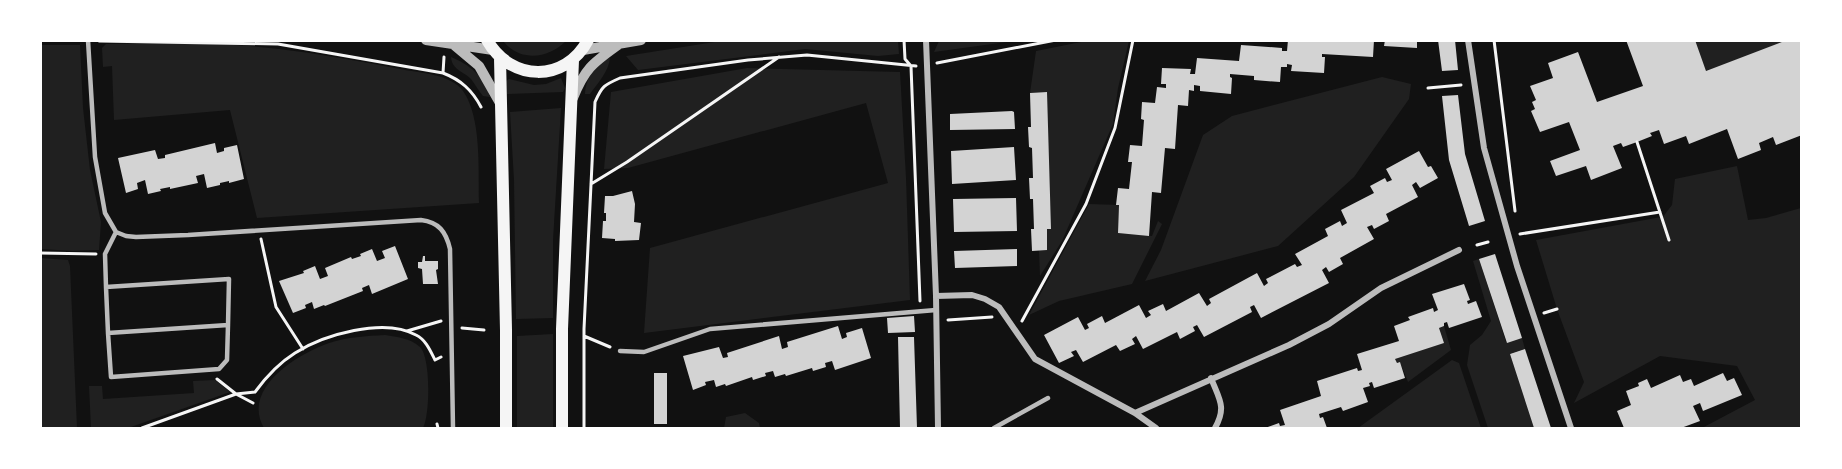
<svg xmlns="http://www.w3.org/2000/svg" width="1842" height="469" viewBox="0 0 1842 469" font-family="Poppins,sans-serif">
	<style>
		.green { fill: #202020 }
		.building { fill: #d3d3d3 }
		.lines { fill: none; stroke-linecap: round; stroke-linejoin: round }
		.path { stroke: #f5f5f5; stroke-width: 3 }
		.service { stroke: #bcbcbc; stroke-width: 4.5 }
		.minor { stroke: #bcbcbc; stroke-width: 6 }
		.tertiary { stroke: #bcbcbc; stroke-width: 10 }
		.secondary { stroke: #f5f5f5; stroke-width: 12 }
	</style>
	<rect width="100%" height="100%" fill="#111"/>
	<path class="green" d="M1695 40 1787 41 1706 71Z
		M503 41H566C548 59 520 62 503 41Z
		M721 41H898L899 54 878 56 805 49 638 70 626 56Z
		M939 41 1014 40V41L934 52Z
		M1086 41H1129L1118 88 1113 124 1062 241 1040 276 1039 250 1047 249V229H1051L1046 92 1030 93 1036 51Z
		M106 44C163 43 222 42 279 49 320 54 360 61 400 69 420 73 451 74 463 91 482 118 478 171 479 203L257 218 230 110 114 120 112 66 103 67 102 48Z
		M41 45H80L83 108 90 170 101 222 99 250 73 251 41 249Z
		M451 57C470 65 484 76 490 97L483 96C478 90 475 84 471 79 463 71 452 70 451 57Z
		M610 58C609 71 597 84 590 94H585C586 78 595 63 610 58Z
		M747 68 900 72 906 178 910 300 644 333 650 248 888 183 866 103 628 168 604 169 611 92Z
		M1382 77 1411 84 1409 99 1354 177 1278 246 1145 281 1161 250 1203 135 1232 116Z
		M561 78 565 88 563 92 507 94 506 81 509 79 534 85 546 84Z
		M561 108 553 240V318L516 319 514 180 510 112Z
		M1737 166 1748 220 1766 218 1801 208V428H1702L1755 400 1737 366 1660 356 1574 403 1584 382 1557 309 1536 240 1661 217 1662 218 1672 205 1675 179Z
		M1089 204 1119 205 1118 233 1152 236 1158 221 1162 224 1132 284 1059 301 1029 315Z
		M40 258 68 260 70 266 77 428H41Z
		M1479 259 1506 342 1522 338 1525 349 1510 354 1534 428H1488L1467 365 1470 345 1482 335 1491 321 1473 261Z
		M1444 326 1451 350 1408 382 1400 362 1397 363 1395 359 1443 343 1439 328Z
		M553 334V428H517V336Z
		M385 335C397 337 410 338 420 347 431 358 430 415 423 428H264C241 389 297 354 329 343 348 337 366 336 385 335Z
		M1452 360 1459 363 1481 428H1358Z
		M215 380 230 392 128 428H91L89 386H102L103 399 194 393 193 381Z
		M745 413 759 423 760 428H724L726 417Z"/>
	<path class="building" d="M1288 40H1374L1373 57 1322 54V57H1325L1324 73 1291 71 1292 65 1287 64V67H1281L1280 82 1254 80V76L1230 74V77L1232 78 1231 94 1200 91V86L1194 85V91L1189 90 1188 106 1178 105 1175 149 1165 148 1161 193 1152 192 1149 236 1118 233 1119 205H1116L1118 188 1129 189 1132 162H1128L1130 145 1142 146 1144 120 1141 119 1142 102 1155 103 1157 87 1166 88V84H1161L1162 68 1191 69 1190 74H1195L1197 58 1239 61 1241 45 1282 48V51H1287Z
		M1385 40H1417V48L1384 46Z
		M1438 40H1455L1458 70 1442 71Z
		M1626 40H1695L1706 71 1787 40H1802V135L1776 145 1773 137 1759 143 1761 150 1738 159 1727 129 1689 144 1686 136 1664 144 1659 130 1650 133 1652 136 1637 142 1623 147 1621 143 1613 146 1622 168 1591 180 1586 166 1556 176 1550 161 1580 150 1569 122 1540 132 1531 111 1535 109 1532 102 1536 100 1530 86 1553 78 1548 63 1578 52 1597 102 1643 86Z
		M1047 92 1051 229H1047V250L1032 251 1031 229H1034L1033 199H1030L1029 178H1033L1032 148 1029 147 1028 127H1031L1030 93Z
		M1458 95 1465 154 1485 221 1469 226 1449 160 1442 96Z
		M1012 111 1014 112 1015 129 950 130V114Z
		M215 143 217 153 224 151V148L237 145 244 179 229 183V181L220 183V185L207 188 204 174 196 176 198 183 170 189V187L160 189 161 191 148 194 145 180 137 183 138 189 126 193 118 158 155 150 158 159 165 158V155Z
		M1014 147 1016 180 952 184 951 151Z
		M1419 151 1428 167 1431 166 1438 178 1420 188 1416 182 1412 185 1418 197 1386 214 1389 221 1374 229 1372 225 1367 227 1374 239 1340 258 1343 264 1329 272 1326 267 1322 270 1329 283 1261 318 1254 305 1250 307 1252 312 1204 337 1197 325 1193 327 1195 331 1180 339 1177 332 1143 349 1136 336 1132 339 1135 344 1120 351 1116 345 1083 362 1076 350 1071 352 1074 356 1059 363 1044 335 1078 317 1085 330 1089 328 1087 324 1102 316 1105 323 1139 305 1146 318 1151 315 1148 311 1163 304 1166 311 1199 293 1207 306 1211 303 1209 299 1257 273 1264 286 1268 283 1266 279 1295 264 1297 267 1302 265 1295 254 1328 236 1325 229 1340 221 1342 226 1347 223 1341 210 1374 193 1370 186 1385 178 1387 182 1392 180 1386 169Z
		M632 191 635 204 634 222 641 223 639 240 615 241V239L602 238 603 221H606V213H604L605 196H613Z
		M1016 198 1017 231 954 232 953 199Z
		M395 246 408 279 372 294 369 285 362 288 363 291 325 306 324 305 314 309 312 302 305 305 306 308 293 313 279 281 304 273 303 271 315 266 320 279 328 276 325 268 351 257 352 259 361 256 360 254 372 249 377 261 385 258 382 251Z
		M1017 249V266L955 268 954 251Z
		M1495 254 1522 338 1507 343 1479 259Z
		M423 256H425V261H438V269L436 270 438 284H423L422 269 418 268V262H422Z
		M1464 284 1470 300 1467 301 1468 304 1476 301 1482 317 1449 328 1447 322 1444 323V326L1439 328 1444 343 1395 359 1397 363 1400 362 1405 378 1374 388 1372 382 1369 383 1370 386 1363 388 1368 402 1343 411 1341 407 1319 414 1320 418 1323 417 1327 428H1265L1279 423 1280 426 1285 425 1280 410 1321 396 1317 381 1357 368 1358 371 1362 370 1357 354 1399 341 1394 326 1410 320 1408 317 1433 308 1434 312 1438 310 1432 294Z
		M914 316 915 332 888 333 887 318Z
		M838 326 842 339 847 337 846 333 862 328 871 358 835 370 832 361 825 363 826 367 813 371 812 368 786 376 785 374 775 377 773 371 765 373 766 376 753 380 752 377 726 386 725 384 716 387 714 380 705 382 706 385 693 390 683 356 719 347 723 358 728 357 727 353 779 336 782 349 788 347 787 342Z
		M898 337H914L917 428H900Z
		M1525 349 1551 428H1534L1510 354Z
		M654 373H667V424H654Z
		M1723 373 1727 381 1734 378 1742 395 1703 411 1700 403 1693 406 1700 421 1681 428H1624L1617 411 1631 405 1626 391 1639 386 1638 383 1647 379 1651 388 1680 375 1683 382 1691 379 1694 386Z"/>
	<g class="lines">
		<path class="path" d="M904 40 905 59 911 66 920 301
			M1494 40 1515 211
			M99 41 278 44 443 73C461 80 472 90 481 107
			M937 63 1056 40
			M443 73 444 57
			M1428 88 1461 85
			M1637 142 1669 240
			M591 184 627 162 779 57
			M1520 234 1660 212
			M261 239 276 307 303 349
			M1477 245 1488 242
			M40 253 96 254
			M1544 313 1557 309
			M948 320 992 317
			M1022 321 1086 204 1115 128 1133 40
			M462 328 484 330
			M407 331 441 321
			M584 336 610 347
			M217 379 236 394 253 403
			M437 424 438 428
			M142 428 236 394 255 392C266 377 279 363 295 353 323 335 384 317 416 335 426 340 430 350 435 360L441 357
			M584 428V329L595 102C602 86 604 85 620 78L748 60 807 55 916 66"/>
		<path class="service" d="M88 40 95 157 105 213 116 232 126 236 136 237 188 235 421 220C439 222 446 232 450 249L453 428
			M116 232 105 254 106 287 229 279 228 325 108 333 111 377 219 369 227 360 228 325
			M106 287 108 333
			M620 351 644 352 710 329 936 310
			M994 428 1048 398"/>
		<path class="minor" d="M926 40 936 296 938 428
			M1468 40 1484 148 1517 266 1571 428
			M936 296 972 295 985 299 999 307 1035 359 1135 413 1156 428
			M1211 378C1219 399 1227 407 1215 428
			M1135 413 1289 345 1329 324 1381 288 1459 250"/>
		<path class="tertiary" d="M426 40 493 50
			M454 45 479 66 500 103
			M583 50 641 40
			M573 98C585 68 593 63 618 45"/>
		<path class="secondary" d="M487 40C511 82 565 83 588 40
			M500 58 506 330V428
			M562 428V329L573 60"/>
	</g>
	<rect width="1842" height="469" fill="none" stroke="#ffffff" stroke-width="84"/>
</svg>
